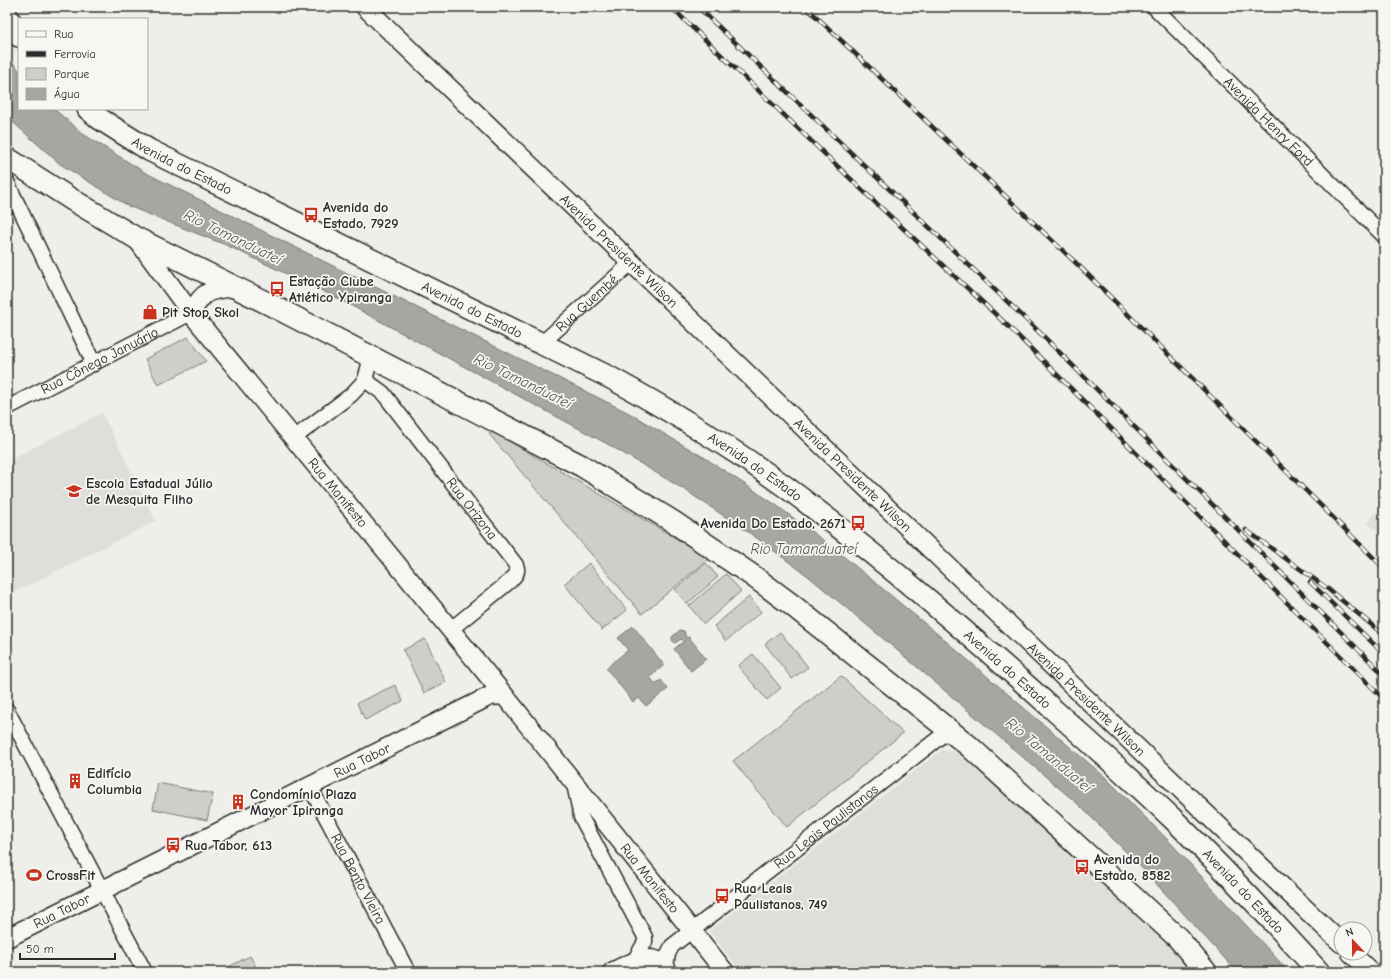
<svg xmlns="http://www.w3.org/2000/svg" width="1391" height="979" viewBox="0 0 1391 979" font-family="'Comic Neue',sans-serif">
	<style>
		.built { fill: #dededb }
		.green { fill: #cececa; stroke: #7c7c7a }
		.water { fill: #a6a6a3; stroke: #757573 }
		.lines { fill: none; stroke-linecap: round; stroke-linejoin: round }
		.minor-casing { stroke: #2b2b2b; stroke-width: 17 }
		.major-casing { stroke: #2b2b2b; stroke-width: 21 }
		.highway-casing { stroke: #2b2b2b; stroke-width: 24 }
		.minor { stroke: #f6f6f2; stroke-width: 14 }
		.major { stroke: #f6f6f2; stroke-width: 18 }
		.highway { stroke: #f6f6f2; stroke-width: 21 }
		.rail-casing { stroke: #2b2b2b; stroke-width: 4.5 }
		.rail { stroke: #f6f6f2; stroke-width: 3; stroke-dasharray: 9; stroke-linecap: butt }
		.labels { text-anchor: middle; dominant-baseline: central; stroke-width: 3.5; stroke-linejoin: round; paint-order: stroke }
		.street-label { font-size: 14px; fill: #2b2b2b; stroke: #f6f6f2 }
		.poi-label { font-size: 14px; font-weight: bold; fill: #2b2b2b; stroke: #f6f6f2; text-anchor: start }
		.water-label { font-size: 15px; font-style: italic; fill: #565655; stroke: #f6f6f2 }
	</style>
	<rect width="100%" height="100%" fill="#eeeeea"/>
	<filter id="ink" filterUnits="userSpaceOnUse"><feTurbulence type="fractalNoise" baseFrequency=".025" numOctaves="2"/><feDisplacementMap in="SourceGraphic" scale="8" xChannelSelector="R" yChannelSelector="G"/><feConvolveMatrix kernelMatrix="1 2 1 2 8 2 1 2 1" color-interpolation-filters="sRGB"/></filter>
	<g filter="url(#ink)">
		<path class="built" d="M102 413 156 521 7 596V461Z
			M1384 505V538L1367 522Z
			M942 750 963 752 1139 912 1195 972H741L709 931Z"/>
		<path class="green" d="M188 337 206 361 158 385 145 359Z
			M493 432 710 558 642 614 489 434Z
			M589 563 627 610 602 630 564 584Z
			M706 563 718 577 687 604 675 589Z
			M726 574 741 591 704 624 689 606Z
			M749 597 761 612 726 641 714 626Z
			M780 632 808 667 792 679 765 644Z
			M425 639 446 682 424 693 403 650Z
			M753 654 781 688 767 700 738 666Z
			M841 676 903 733 787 827 733 761Z
			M395 685 403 701 365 720 357 703Z
			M158 783 213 794 207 820 153 809Z
			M250 956 259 972H230L228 967Z"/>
		<path class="water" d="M7 55 19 70V109H54L83 134 146 173 629 413 705 458 776 505 831 546 935 632 1105 777 1168 840 1289 972H1237L1140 866 1079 805 910 661 808 576 754 536 685 490 611 446 337 298 228 246 128 206 60 164 7 117Z
			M633 626 664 665 650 677 655 684 661 680 668 689 646 706 639 698 633 702 606 668 628 650 618 638Z
			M680 630 684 631 686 638 689 637 706 659 691 671 674 649 684 641 681 639 675 643 672 640V637Z"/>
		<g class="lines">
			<defs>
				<g id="minor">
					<path id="s1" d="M1154 7 1384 236"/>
					<path d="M7 182 94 364"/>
					<path id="s2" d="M542 343 631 263"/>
					<path id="s3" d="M365 380 383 393 516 565C519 572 516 575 510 581L450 630"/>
					<path id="s4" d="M7 408 191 313"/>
					<path d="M294 438 351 395 365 380 371 357"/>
					<path d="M7 710 145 972"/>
					<path d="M574 784 581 817 645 937V942L634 961"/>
					<path id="s5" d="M309 785 408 972"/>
					<path id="s6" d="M666 967 668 954 672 946 949 730"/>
				</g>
				<g id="major">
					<path id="s7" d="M365 7 1341 943"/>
					<path id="s8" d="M136 238 191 313 504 695 725 972"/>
					<path d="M191 313C204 290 209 290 234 287"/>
					<path id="s9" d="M7 938 490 696 504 695"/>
					<path d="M1351 953 1371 972"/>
					<path d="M612 972C629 963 656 948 668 972"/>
				</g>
				<g id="highway">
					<path d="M7 16 19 36"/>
					<path id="s10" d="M88 109 100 119 149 150 611 378C682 417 751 459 815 509 888 564 957 624 1026 685 1076 730 1126 774 1174 820 1224 869 1272 920 1319 972"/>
					<path d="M7 158 71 199 136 238 271 305 582 466 672 521 753 576 792 605 969 746 1178 938 1206 972"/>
				</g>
			</defs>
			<use href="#minor" class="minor-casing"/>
			<use href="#major" class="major-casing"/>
			<use href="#highway" class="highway-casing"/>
			<use href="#minor" class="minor"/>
			<use href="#major" class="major"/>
			<use href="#highway" class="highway"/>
			<defs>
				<path id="rail" d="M671 7 877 204 1007 325 1384 699
					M698 7 1036 329 1384 675
					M806 7 1077 264 1384 568
					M1246 530 1328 589 1384 635
					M1310 582 1384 654"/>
			</defs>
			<use href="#rail" class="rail-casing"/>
			<use href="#rail" class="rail"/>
		</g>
	</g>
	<defs>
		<symbol id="bus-bare" viewBox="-9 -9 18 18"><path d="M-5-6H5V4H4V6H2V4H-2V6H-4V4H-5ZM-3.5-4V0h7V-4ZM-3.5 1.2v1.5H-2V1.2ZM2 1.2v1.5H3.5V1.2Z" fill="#c8321e" stroke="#f6f6f2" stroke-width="2.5" paint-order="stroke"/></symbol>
		<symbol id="shop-bare" viewBox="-9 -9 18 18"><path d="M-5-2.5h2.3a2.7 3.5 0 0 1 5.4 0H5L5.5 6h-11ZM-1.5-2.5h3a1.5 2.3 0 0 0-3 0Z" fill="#c8321e" stroke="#f6f6f2" stroke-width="2.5" paint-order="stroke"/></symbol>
		<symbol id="school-bare" viewBox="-9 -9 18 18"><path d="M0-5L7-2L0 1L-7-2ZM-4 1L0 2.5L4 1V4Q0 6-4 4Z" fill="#c8321e" stroke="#f6f6f2" stroke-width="2.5" paint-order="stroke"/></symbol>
		<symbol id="building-bare" viewBox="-9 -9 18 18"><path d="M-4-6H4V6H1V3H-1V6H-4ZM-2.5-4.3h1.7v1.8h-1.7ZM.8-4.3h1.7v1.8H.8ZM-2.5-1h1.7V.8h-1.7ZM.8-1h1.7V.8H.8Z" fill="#c8321e" stroke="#f6f6f2" stroke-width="2.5" paint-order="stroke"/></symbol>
		<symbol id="stadium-bare" viewBox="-9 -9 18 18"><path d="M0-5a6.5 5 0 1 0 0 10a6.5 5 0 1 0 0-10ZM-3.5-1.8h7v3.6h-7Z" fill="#c8321e" stroke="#f6f6f2" stroke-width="2.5" paint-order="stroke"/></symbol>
	</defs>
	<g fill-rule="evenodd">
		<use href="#bus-bare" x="300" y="204" width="22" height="22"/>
		<use href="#bus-bare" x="266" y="278" width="22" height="22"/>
		<use href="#shop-bare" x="139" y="301" width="22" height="22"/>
		<use href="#school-bare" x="63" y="480" width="22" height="22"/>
		<use href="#bus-bare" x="847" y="512" width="22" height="22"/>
		<use href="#building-bare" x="64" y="770" width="22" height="22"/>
		<use href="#building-bare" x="227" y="791" width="22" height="22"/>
		<use href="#bus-bare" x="162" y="834" width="22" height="22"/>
		<use href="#bus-bare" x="1071" y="856" width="22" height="22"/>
		<use href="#stadium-bare" x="23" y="864" width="22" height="22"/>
		<use href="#bus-bare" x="711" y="885" width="22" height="22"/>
	</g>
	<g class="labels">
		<g class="street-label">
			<text stroke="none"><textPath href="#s1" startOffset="162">Avenida Henry Ford</textPath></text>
			<text stroke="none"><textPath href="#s10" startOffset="110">Avenida do Estado</textPath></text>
			<text stroke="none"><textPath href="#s7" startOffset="352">Avenida Presidente Wilson</textPath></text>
			<text stroke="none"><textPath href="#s2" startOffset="60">Rua Guembé</textPath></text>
			<text stroke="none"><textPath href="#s10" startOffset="434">Avenida do Estado</textPath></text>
			<text stroke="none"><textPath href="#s4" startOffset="104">Rua Cônego Januário</textPath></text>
			<text stroke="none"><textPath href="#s10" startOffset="758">Avenida do Estado</textPath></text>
			<text stroke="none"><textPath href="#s7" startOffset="676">Avenida Presidente Wilson</textPath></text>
			<text stroke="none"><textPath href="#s8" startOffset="325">Rua Manifesto</textPath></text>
			<text stroke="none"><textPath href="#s3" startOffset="168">Rua Orizona</textPath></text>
			<text stroke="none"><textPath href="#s10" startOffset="1082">Avenida do Estado</textPath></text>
			<text stroke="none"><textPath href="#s7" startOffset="1000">Avenida Presidente Wilson</textPath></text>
			<text stroke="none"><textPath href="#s9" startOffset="397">Rua Tabor</textPath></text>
			<text stroke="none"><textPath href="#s6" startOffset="217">Rua Leais Paulistanos</textPath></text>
			<text stroke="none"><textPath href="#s8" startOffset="821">Rua Manifesto</textPath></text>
			<text stroke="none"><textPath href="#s5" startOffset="106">Rua Bento Vieira</textPath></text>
			<text stroke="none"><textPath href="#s10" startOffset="1406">Avenida do Estado</textPath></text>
			<text stroke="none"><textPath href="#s9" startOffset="61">Rua Tabor</textPath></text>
		</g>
		<g class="poi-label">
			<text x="323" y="207">Avenida do<tspan x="323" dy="16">Estado, 7929</tspan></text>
			<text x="289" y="281">Estação Clube<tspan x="289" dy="16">Atlético Ypiranga</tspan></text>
			<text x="162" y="312">Pit Stop Skol</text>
			<text x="86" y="483">Escola Estadual Júlio<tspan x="86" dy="16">de Mesquita Filho</tspan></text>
			<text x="846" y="523" text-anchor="end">Avenida Do Estado, 2671</text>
			<text x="87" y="773">Edifício<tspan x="87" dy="16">Columbia</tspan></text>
			<text x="250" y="794">Condomínio Plaza<tspan x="250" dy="16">Mayor Ipiranga</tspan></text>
			<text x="185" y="845">Rua Tabor, 613</text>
			<text x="1094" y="859">Avenida do<tspan x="1094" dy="16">Estado, 8582</tspan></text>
			<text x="46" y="875">CrossFit</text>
			<text x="734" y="888">Rua Leais<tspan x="734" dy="16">Paulistanos, 749</tspan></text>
		</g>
		<g class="water-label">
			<text transform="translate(233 237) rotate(26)">Rio Tamanduateí</text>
			<text transform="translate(523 381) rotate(26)">Rio Tamanduateí</text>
			<text x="804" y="549">Rio Tamanduateí</text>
			<text transform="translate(1049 755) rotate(40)">Rio Tamanduateí</text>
		</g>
	</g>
	<rect width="1391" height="979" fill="none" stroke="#f6f6f2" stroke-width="24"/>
	<rect x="12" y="12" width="1367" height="955" fill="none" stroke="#2b2b2b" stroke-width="1.5" filter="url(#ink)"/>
	<rect x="18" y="18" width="130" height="92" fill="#f6f6f2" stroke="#a5a5a2"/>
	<rect x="26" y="31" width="20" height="6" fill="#f6f6f2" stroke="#a5a5a2"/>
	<text x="54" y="38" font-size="12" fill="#2b2b2b">Rua</text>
	<rect x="26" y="51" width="20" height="6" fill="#2b2b2b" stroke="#a5a5a2"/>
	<text x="54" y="58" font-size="12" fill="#2b2b2b">Ferrovia</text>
	<rect x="26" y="68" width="20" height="12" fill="#cececa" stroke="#a5a5a2"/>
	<text x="54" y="78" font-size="12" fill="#2b2b2b">Parque</text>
	<rect x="26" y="88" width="20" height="12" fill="#a6a6a3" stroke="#a5a5a2"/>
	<text x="54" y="98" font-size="12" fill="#2b2b2b">Água</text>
	<g transform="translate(1353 941) rotate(338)"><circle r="19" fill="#f6f6f2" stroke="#a5a5a2"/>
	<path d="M0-3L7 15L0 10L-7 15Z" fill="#c8321e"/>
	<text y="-6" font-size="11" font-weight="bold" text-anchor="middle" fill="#2b2b2b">N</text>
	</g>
	<path d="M20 953v6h95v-6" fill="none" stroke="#2b2b2b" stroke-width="2"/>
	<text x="26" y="953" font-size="12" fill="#2b2b2b" stroke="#f6f6f2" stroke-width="3" paint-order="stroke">50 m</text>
</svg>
